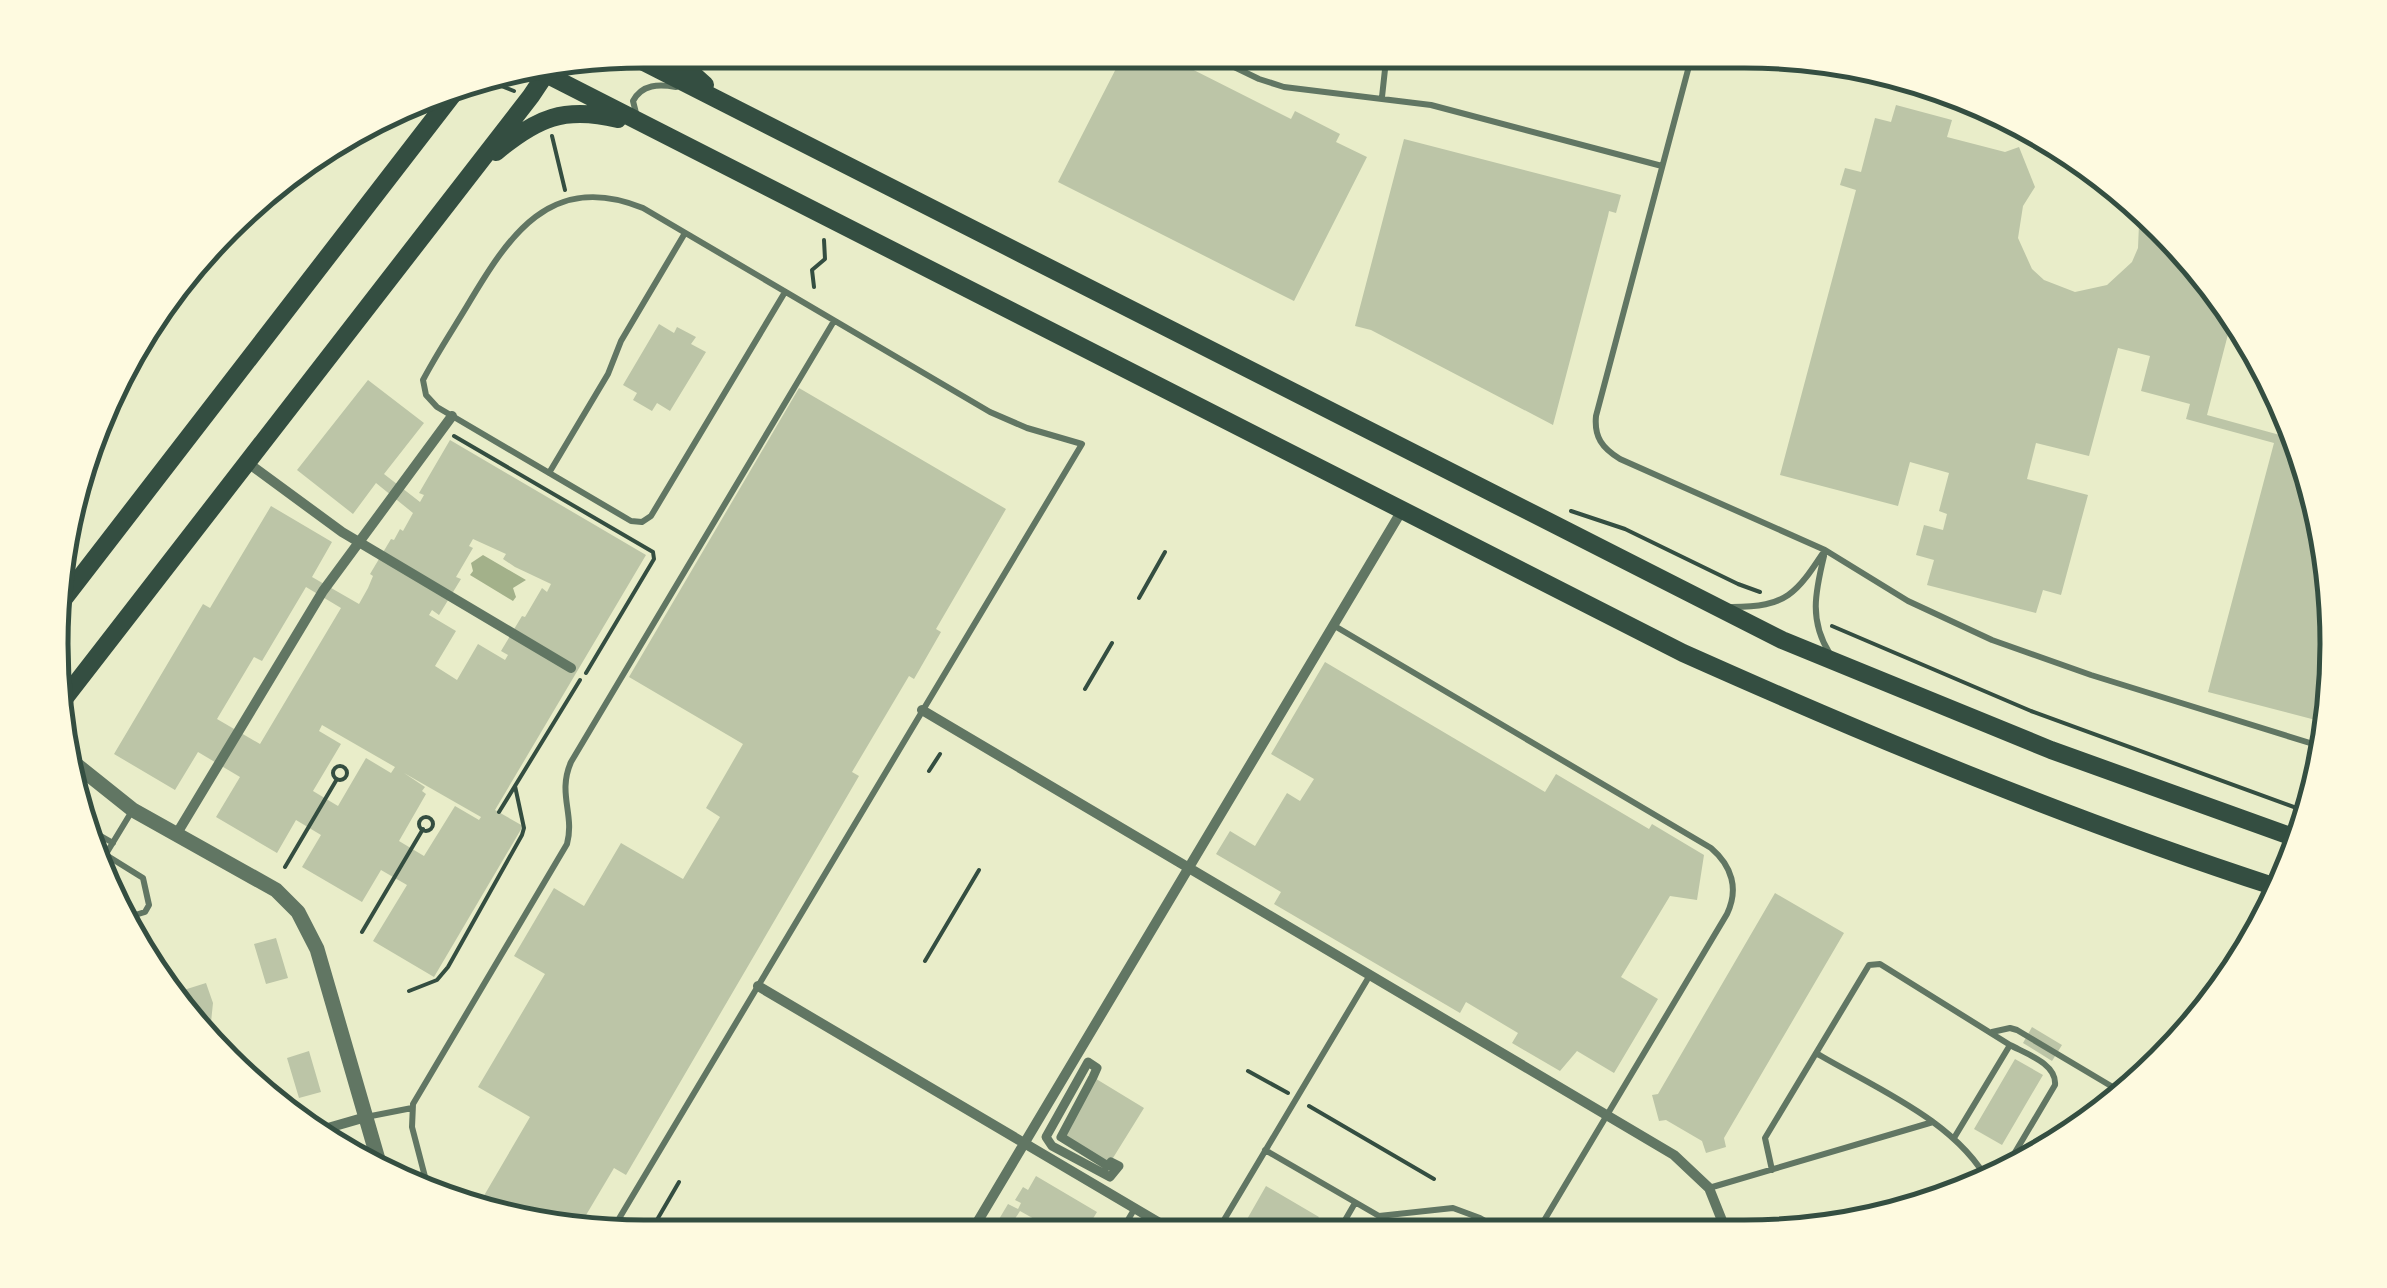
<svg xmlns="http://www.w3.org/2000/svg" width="2387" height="1288" viewBox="0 0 2387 1288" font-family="Spectral,serif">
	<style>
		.water { fill: #a3b18a }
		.building { fill: #bcc5a7; fill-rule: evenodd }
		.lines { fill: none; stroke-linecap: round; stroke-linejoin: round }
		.path { stroke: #344e41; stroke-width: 4 }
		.service { stroke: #617663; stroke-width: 6 }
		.pedestrian { stroke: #617663; stroke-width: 9 }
		.minor { stroke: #617663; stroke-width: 10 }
		.tertiary { stroke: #617663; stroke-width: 15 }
		.primary { stroke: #344e41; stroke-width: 18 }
		.rim { fill: none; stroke: #344e41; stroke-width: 5 }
	</style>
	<rect width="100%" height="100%" fill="#e9edc9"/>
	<path class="water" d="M483 555 526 580 513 588 516 597 513 601 470 575 473 571 471 563Z"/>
	<path class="building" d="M1125 51H1156L1291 119 1295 111 1340 134 1336 142 1367 157 1294 301 1058 182Z
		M1896 105 1952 120 1947 137 2005 152 2019 147 2035 187 2023 206 2018 238 2032 269 2044 280 2075 292 2107 285 2132 262 2138 248 2139 224H2148L2214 282 2232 319 2207 415 2291 438 2317 490 2331 724 2208 692 2274 443 2186 419 2190 404 2141 391 2150 356 2118 348 2089 456 2036 443 2027 479 2088 495 2061 595 2043 590 2036 613 1927 585 1934 560 1916 555 1924 525 1943 530 1947 514 1939 511 1949 473 1910 462 1898 506 1780 475 1856 190 1840 185 1845 168 1861 172 1875 118 1891 122Z
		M1404 139 1621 195 1616 213 1609 211 1608 216 1553 425 1371 330 1355 326Z
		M292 168 279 188 272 184 282 173Z
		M250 207 256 220 224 236H223Z
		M659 324 674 333 677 327 696 337 691 344 706 352 670 411 657 403 652 411 633 400 637 393 623 385Z
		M368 380 424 423 384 474 420 502 424 495 419 493 450 440 646 555 495 810 523 826 434 977 373 941 407 885 381 870 362 902 302 867 321 835 296 820 277 853 216 817 240 777 198 752 175 790 114 754 203 604 210 608 271 506 332 542 312 577 359 604 368 588 373 576 370 574 391 539 394 540 400 529 403 531 413 513 376 483 353 514 297 470ZM473 539 506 554 503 559 515 567 551 584 547 592 542 588 525 617 522 616 501 651 508 655 505 660 478 644 457 680 435 666 456 631 429 615 432 610 439 615 461 579 456 577 473 548 469 546ZM306 587 341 608 260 744 217 719 254 657 262 661ZM322 725 395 767 391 773 366 758 338 806 313 791 341 744 319 731ZM404 773 481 817 479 820 455 806 424 856 399 841 426 794 422 791 425 787Z
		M799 388 1006 509 936 629 941 632 914 679 909 676 852 772 859 776 626 1175 614 1168 576 1232 490 1218 475 1211 530 1117 478 1087 545 974 514 956 554 888 584 906 621 843 683 879 720 817 706 808 743 744 629 677Z
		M1325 662 1545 792 1556 774 1649 829 1652 824 1704 855 1697 900 1670 896 1621 977 1658 999 1614 1073 1577 1051 1560 1071 1512 1043 1518 1033 1466 1002 1460 1013 1274 904 1281 892 1216 854 1230 831 1255 846 1287 793 1300 801 1314 779 1271 754Z
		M1775 893 1844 933 1724 1138 1726 1147 1706 1153 1702 1141 1666 1120 1659 1121 1652 1095 1658 1094Z
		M132 904 138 923 129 925 118 908Z
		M276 938 288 978 266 984 254 944Z
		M206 983 213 1003 210 1032 218 1053 198 1036 171 994Z
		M2032 1027 2062 1045 2052 1061 2023 1043Z
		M309 1051 321 1092 299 1098 287 1058Z
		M2015 1059 2043 1075 2002 1145 1974 1129Z
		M1093 1077 1144 1108 1108 1166 1061 1137Z
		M1036 1176 1097 1212 1083 1235 989 1236 1008 1204 1018 1209 1021 1203 1015 1200 1023 1187 1028 1190ZM1020 1211 1036 1220 1027 1235 1011 1225Z
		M1266 1186 1319 1217 1309 1235H1238Z"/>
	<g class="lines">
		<path class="path" d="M577 71 586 60
			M481 78 514 91
			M552 136 565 190
			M814 287 812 270 825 259 824 240
			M454 436 653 552 654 559 586 673
			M1571 511 1625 529 1738 584 1760 592
			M1139 598 1165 552
			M1832 626 2031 711 2302 810
			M1085 689 1112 643
			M333 773a7 7 0 1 1 14 0a7 7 0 1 1-14 0Z
			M929 771 940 754
			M499 812 580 680
			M419 824a7 7 0 1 1 14 0a7 7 0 1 1-14 0Z
			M285 867 337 779
			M362 932 423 829
			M925 961 979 870
			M409 991 437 980 448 967 522 835 524 828 515 786
			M1248 1071 1288 1093
			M1309 1106 1434 1179
			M647 1237 679 1182"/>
		<path class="service" d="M1201 51 1259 79 1284 87 1431 105 1662 166
			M1693 51 1596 416C1594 437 1602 448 1620 459L1825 550 1908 601 1992 640 2091 675 2323 747
			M1382 97 1387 51
			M636 113 633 101C642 84 659 84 676 87
			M549 473 608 374 621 341 685 233
			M1824 556C1815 593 1809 621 1830 654
			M1732 607C1787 607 1796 594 1825 550
			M1333 625 1711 848C1732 866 1739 889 1727 914L1536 1234
			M85 827 113 843
			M106 855 143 878 149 905 145 912 135 915
			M95 872 132 811
			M1992 1032 2010 1028 2017 1030 2111 1086 2113 1095 2102 1112
			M1816 1053C1873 1087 1957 1121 1989 1183
			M366 1117 412 1108
			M1954 1138 2010 1045C2027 1054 2057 1064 2055 1085L2001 1176
			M1265 1150 1379 1216 1453 1208 1480 1218 1508 1234
			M1772 1170 1765 1138 1869 965 1880 964 2010 1045
			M1709 1188 1933 1122
			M429 1192 412 1127 413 1104 567 844C575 814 557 794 571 762L834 321
			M1337 1234 1355 1203
			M1421 1234 1436 1229 1456 1234
			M1119 1235 1135 1208
			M1215 1235 1370 975
			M608 1237 1082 444 1027 428 990 412 643 208C550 170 508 237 467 306 452 331 436 355 423 380L426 395 437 407 631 521 642 522 651 516 785 292"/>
		<path class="pedestrian" d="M1088 1062 1097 1068 1093 1077 1061 1137 1108 1166 1111 1162 1119 1166 1110 1177 1052 1146 1046 1137Z"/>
		<path class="minor" d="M248 463 342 532 571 668
			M922 710 1674 1155 1709 1188 1727 1233
			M176 835 323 591 452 416
			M758 986 1180 1235
			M314 1132 366 1117
			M969 1236 1401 512"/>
		<path class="tertiary" d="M69 759 133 810 276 890 298 912 317 949 382 1173"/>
		<path class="primary" d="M666 50 705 85
			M626 53 1782 640 2051 750 2293 837
			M534 68 1683 653C1878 740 2073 821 2276 887
			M496 152C537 118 564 106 618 119
			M59 605 464 80
			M57 708 531 96 551 66"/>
	</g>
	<path d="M0 0H2387V1288H0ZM644 68H1744A576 576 0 0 1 2320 644V644A576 576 0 0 1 1744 1220H644A576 576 0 0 1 68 644V644A576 576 0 0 1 644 68Z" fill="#fefae0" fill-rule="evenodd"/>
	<path class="rim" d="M644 68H1744A576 576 0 0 1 2320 644V644A576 576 0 0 1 1744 1220H644A576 576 0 0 1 68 644V644A576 576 0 0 1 644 68Z"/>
</svg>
